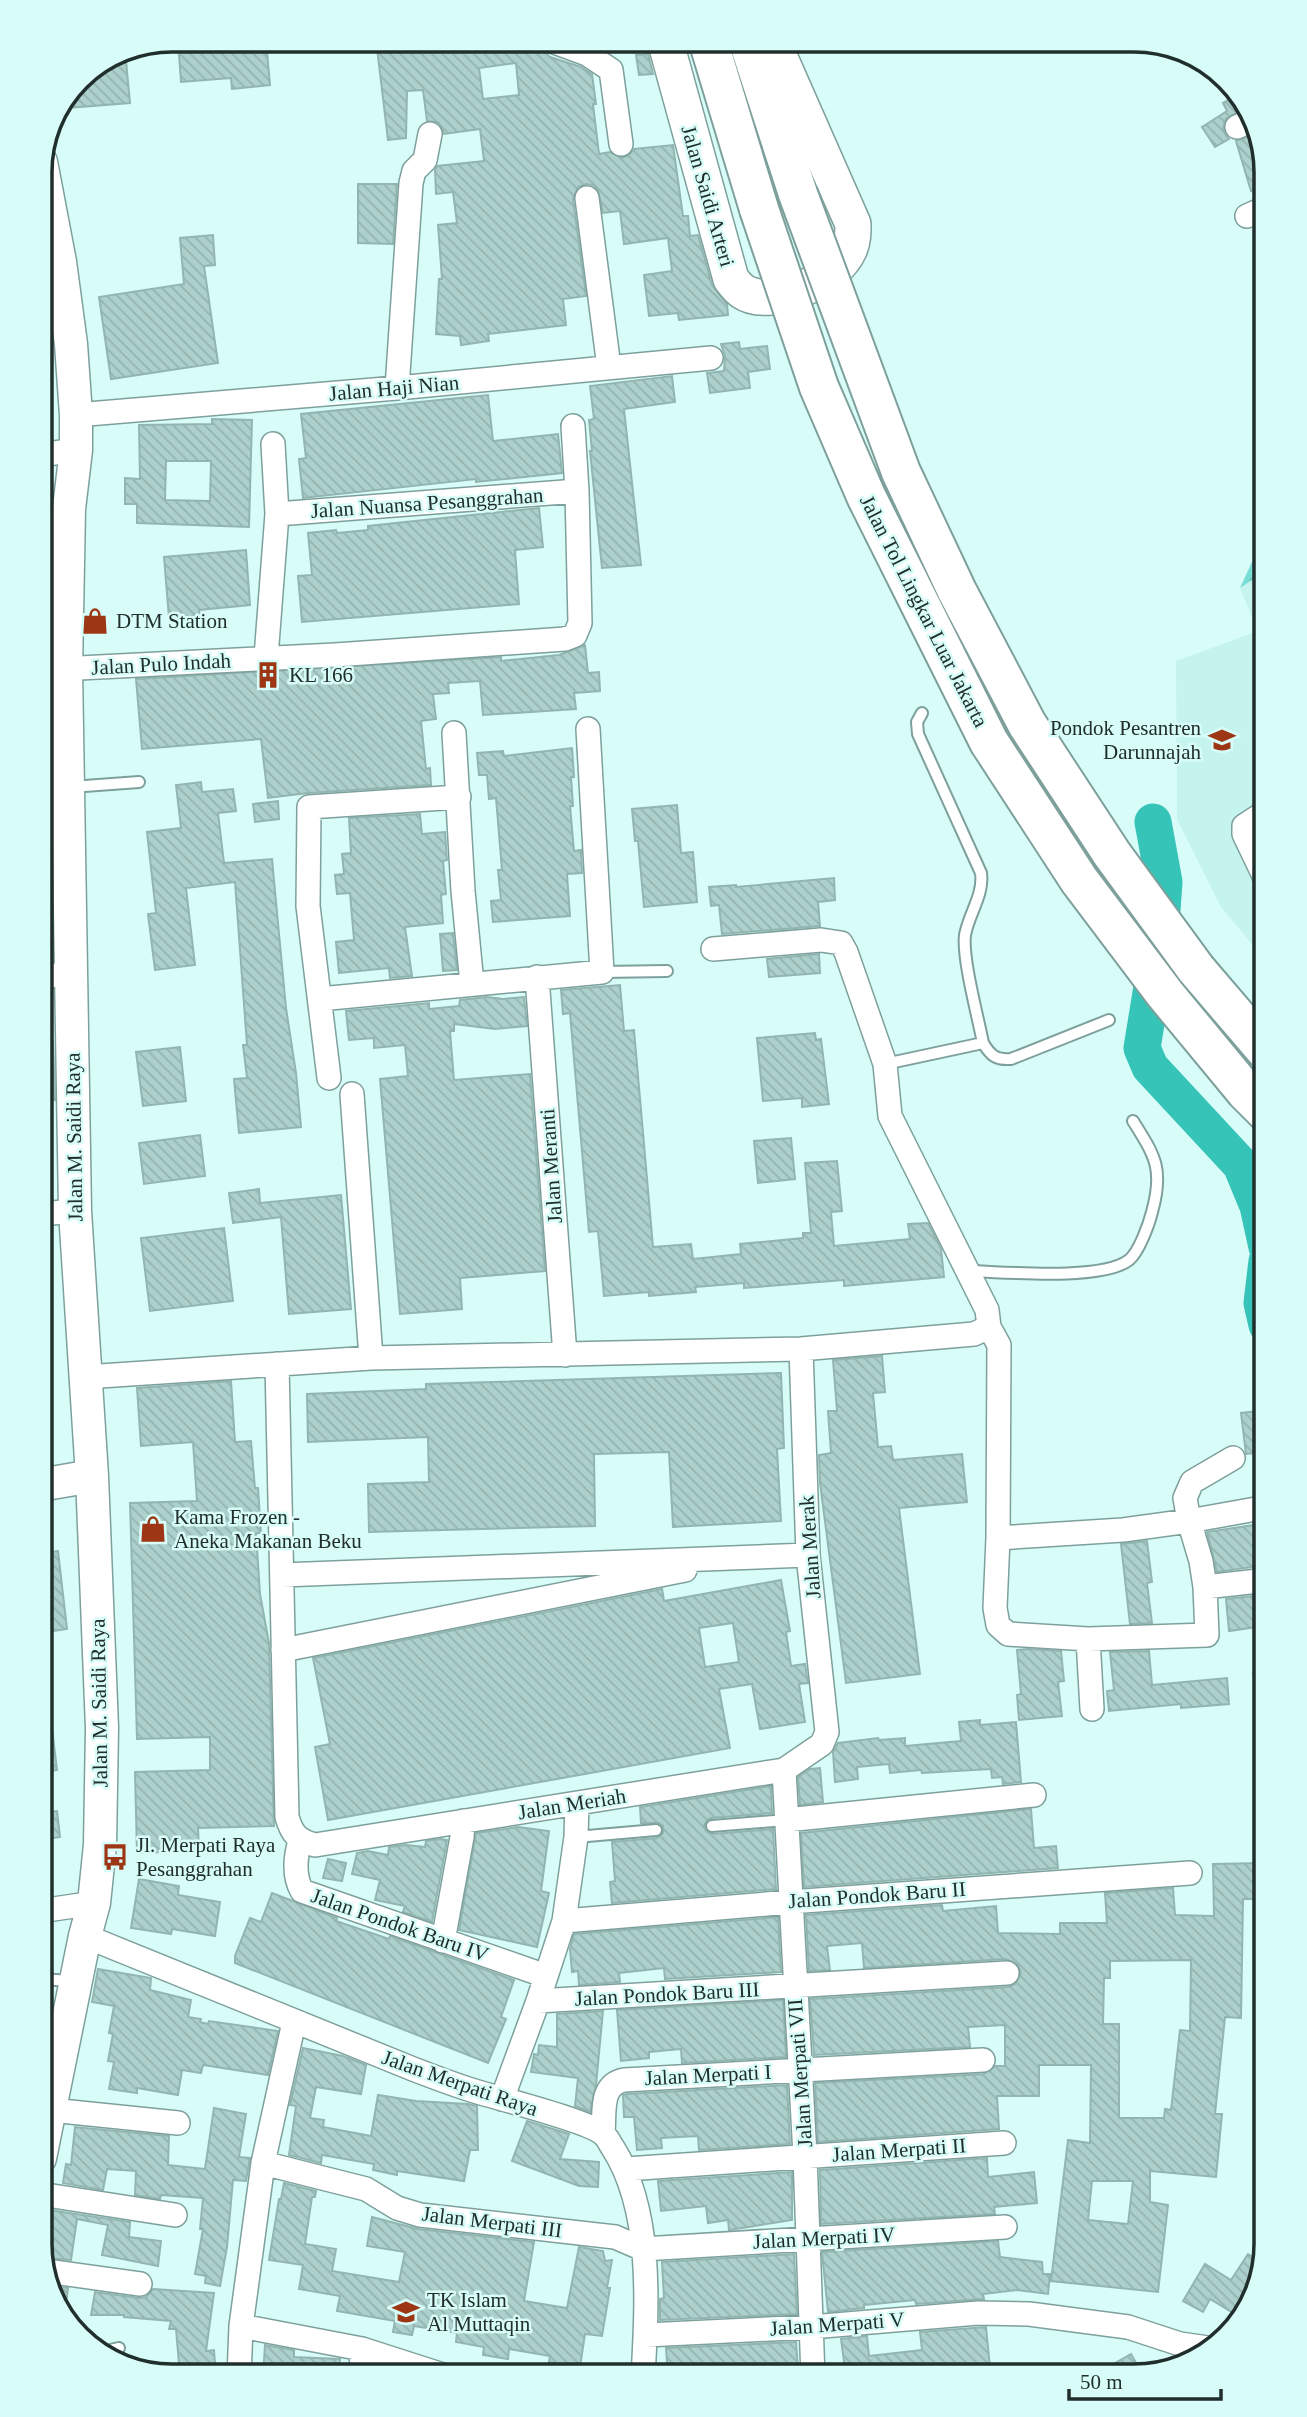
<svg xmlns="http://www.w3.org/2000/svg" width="1307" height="2417" viewBox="0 0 1307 2417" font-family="'Times New Roman',serif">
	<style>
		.built { fill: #c5f3ee }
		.forest { fill: url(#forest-firs) }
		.cemetery { fill: url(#cemetery-stones) }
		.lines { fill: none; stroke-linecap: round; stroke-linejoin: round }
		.river { stroke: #36c3b8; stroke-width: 37 }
		.building { fill: url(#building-back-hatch); stroke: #92b5b1; stroke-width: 2; fill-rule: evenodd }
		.lane-casing { stroke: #7ea09c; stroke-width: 14 }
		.street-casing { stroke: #7ea09c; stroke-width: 26 }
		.secondary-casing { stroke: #7ea09c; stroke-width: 35 }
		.primary-casing { stroke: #7ea09c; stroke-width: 38 }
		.highway-casing { stroke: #7ea09c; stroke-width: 42 }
		.lane { stroke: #fff; stroke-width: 10 }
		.street { stroke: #fff; stroke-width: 23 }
		.secondary { stroke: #fff; stroke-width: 32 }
		.primary { stroke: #fff; stroke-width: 35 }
		.highway { stroke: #fff; stroke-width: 38 }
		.highway-bridge-casing { stroke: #7ea09c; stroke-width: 42; stroke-linecap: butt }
		.highway-bridge { stroke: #fff; stroke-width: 38 }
		.labels { text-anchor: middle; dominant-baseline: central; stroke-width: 5; stroke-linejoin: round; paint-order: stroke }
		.street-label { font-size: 21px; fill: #202e2c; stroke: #d8fdf9 }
		.poi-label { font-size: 21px; fill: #202e2c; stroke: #d8fdf9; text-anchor: start }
		.rim { fill: none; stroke: #202e2c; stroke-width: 3.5 }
	</style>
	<defs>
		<pattern id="forest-firs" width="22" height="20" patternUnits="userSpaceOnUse" patternTransform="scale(1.75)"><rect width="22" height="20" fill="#42cbc0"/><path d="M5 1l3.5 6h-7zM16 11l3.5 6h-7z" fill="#37a59c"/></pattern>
		<pattern id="cemetery-stones" width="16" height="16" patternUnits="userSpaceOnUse" patternTransform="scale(1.75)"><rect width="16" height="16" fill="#78ded5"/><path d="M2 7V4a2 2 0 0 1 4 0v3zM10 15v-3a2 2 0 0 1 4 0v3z" fill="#68bfb7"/></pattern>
		<pattern id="building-back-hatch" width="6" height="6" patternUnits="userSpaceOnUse" patternTransform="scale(1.75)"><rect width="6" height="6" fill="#acd0cc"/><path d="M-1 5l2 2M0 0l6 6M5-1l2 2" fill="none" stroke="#94b3af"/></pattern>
	</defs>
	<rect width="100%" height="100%" fill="#d8fdf9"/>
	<path class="built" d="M1267 570V962L1221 907 1177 819 1176 661 1258 631 1240 588Z"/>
	<path class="forest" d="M1267 1668V1745L1252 1672Z"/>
	<path class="cemetery" d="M1267 529V570L1240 588Z"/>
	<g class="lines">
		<path class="river" d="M1153 822 1164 882 1160 938 1142 1048 1150 1067 1241 1165 1258 1206 1267 1247
			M1267 1325 1262 1303 1267 1261"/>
	</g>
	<path class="building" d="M178 40H266L270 85 232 89 231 78 181 82Z
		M376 40H530V46L536 45 550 57 581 67 592 74 596 104H593L599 154 610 152 622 158 629 155 634 149 673 145 683 216H688L690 236 698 235 712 285 727 304 728 315 679 320 678 313 649 316 644 275 672 271 668 238 624 244 620 211 603 213 598 190 593 185 586 184 578 187 573 199 586 296 563 299 566 325 488 334 489 341 461 345 460 336 436 334 439 279H442L438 225 457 223 453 192 436 194 435 170 437 166 484 161 480 129 444 134 439 123 427 121 423 90 407 91 406 138 388 140ZM516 63 519 95 483 99 479 68Z
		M122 50H125L130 103 66 108 79 79Z
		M648 54 653 74 639 75 636 55Z
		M1236 96 1246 107 1226 119 1223 127 1225 134 1229 139 1215 147 1202 127 1227 111 1223 103Z
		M1259 132 1262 150 1260 151 1267 174V187L1251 191 1236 141Z
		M358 184H397L393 244 358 243Z
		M213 235 215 265 204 266 218 363 111 379 99 297 184 284 180 238Z
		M739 342 740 349 767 346 770 369 748 372 750 388 710 393 707 373 724 371 725 356 721 344Z
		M672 376 675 402 624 409 641 565 602 568 590 451H592L589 420 594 419 590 386Z
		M488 395 493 441 558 434 562 473 476 482V479L303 498 299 459 306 458 301 414Z
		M212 419 252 420 249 527 137 523V504H125V478L140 479 139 425 212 424ZM166 461H211L210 501 165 500Z
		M539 508 543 547 515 550 519 604 302 622 298 576 312 575 308 533 336 530 337 533 368 530V526Z
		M246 550 250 605 199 610 200 615 169 618 164 557Z
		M585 645 588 673 599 672 600 691 574 693 576 709 483 715 480 681 448 683 449 693 433 694 436 719 421 721 426 769 430 768 431 785 308 793 268 798 261 739 142 749 136 679 501 657V661L559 655Z
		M572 748 574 777H571L573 806H570L574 851 581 850 582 873 567 874 570 916 493 922 491 901 501 900 498 870H502L496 798 489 799 487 775H479L477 753 503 751 504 756Z
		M49 774 51 845 40 846V775Z
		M201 782 202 792 233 789 236 811 218 813 224 863 272 859 286 1008 296 1073 301 1127 239 1133 234 1079 247 1078 243 1045H247L235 882 186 888 195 965 155 970 148 914 156 913 147 832 181 828 176 785Z
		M278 801 279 819 255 822 253 804Z
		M677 805 681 853 693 852 697 902 644 907 638 841H635L632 809Z
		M420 814 422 834 445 832 447 860 443 861 446 894 441 895 443 923 405 927 412 976 390 978 389 968 339 973 336 942 354 940 350 893 337 894 335 875 344 874 342 854 351 853 349 818Z
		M834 878 835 900 818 902 820 926 722 934 719 905 711 906 709 887 736 885V887Z
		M453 933 457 970 443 971 440 934Z
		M819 954 820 973 769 977 767 959Z
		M620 985 624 1031 634 1030 653 1247 691 1244 693 1259 741 1254 740 1244 803 1238V1233H811L805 1163 837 1161 842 1211 831 1212 834 1246 910 1239 908 1224 928 1223 941 1249 944 1277 844 1286V1280L744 1288V1283L695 1287 696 1292 649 1296V1292L604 1296 598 1231 589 1232 570 1013 563 1014 561 990Z
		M487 997 503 999 524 997 527 1026 495 1029 454 1024V1031H450L454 1080 530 1074 545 1271 460 1278 462 1309 400 1314 380 1079 408 1076 405 1045 374 1048V1038L349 1040 346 1011 429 1003V1009L459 1006 460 1000Z
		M815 1033 816 1040 821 1039 829 1104 802 1107V1098L763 1101 757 1038Z
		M53 1042 55 1100 40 1101V1043Z
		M180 1047 186 1101 143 1106 136 1052Z
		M200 1135 205 1176 144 1184 139 1143Z
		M791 1138 795 1179 758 1183 754 1141Z
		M259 1189 260 1203 341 1195 351 1309 289 1314 281 1217 233 1223 229 1193Z
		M224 1228 233 1301 150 1311 141 1238Z
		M882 1356 885 1392 873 1393 878 1447 891 1446 893 1460 962 1454 967 1502 899 1508 920 1674 846 1683 820 1483 819 1455 831 1453 828 1411H837L833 1360Z
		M781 1373 784 1448 777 1449 781 1521 673 1527 669 1452 594 1454 595 1526 369 1532 368 1484 429 1482 428 1437 308 1442 307 1394 426 1389V1384Z
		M231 1381 235 1442 251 1441 255 1488H258L261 1533H256L260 1594 269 1643 274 1826 198 1828 199 1851 137 1853 135 1772 210 1770V1737L137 1739 130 1503 197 1501 193 1442 141 1446 137 1388Z
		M1267 1410V1452L1246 1454 1241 1413Z
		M1267 1523V1565L1217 1572 1207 1532Z
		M1147 1541 1152 1582 1147 1583 1152 1623 1130 1624 1121 1544Z
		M58 1551 67 1629 40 1633V1553Z
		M781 1580 790 1631 786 1632 791 1666 805 1664 808 1683 799 1684 805 1722 760 1729 752 1684 719 1689 730 1748 328 1820 315 1747 330 1744 313 1658 662 1589 664 1601ZM733 1623 739 1662 705 1667 699 1628Z
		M1261 1595 1265 1626 1229 1631 1226 1599Z
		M1028 1649 1061 1651 1064 1681 1058 1682 1062 1716 1019 1720 1017 1695 1021 1694 1017 1650Z
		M1149 1651 1152 1685 1227 1678 1229 1704 1181 1708V1704L1109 1711 1107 1691 1114 1690 1110 1652Z
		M40 1719H51L57 1770 40 1773Z
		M980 1720V1725L1016 1722 1021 1782 1003 1784 1002 1777 992 1778 991 1769 922 1773 921 1770 890 1773 889 1764 857 1767 858 1779 835 1782 833 1752 838 1743 878 1738 879 1740 905 1738V1746L961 1741 959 1722Z
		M820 1768 823 1802 800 1805 798 1777 810 1769Z
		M771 1786 772 1813 711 1818 707 1820 704 1826 706 1831 713 1834 773 1829 776 1889 612 1903 610 1882 615 1881 612 1842 657 1838 663 1833V1826L659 1823H641L640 1807Z
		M1031 1809 1034 1848 1056 1846 1058 1868 804 1887 801 1833Z
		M57 1811 60 1837 40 1840V1813Z
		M518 1827 549 1831 541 1891 549 1893 537 1947 459 1930 476 1833Z
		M441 1839 447 1840 432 1922 403 1912 405 1906 375 1900 380 1880 352 1874 357 1853 368 1851 388 1855 389 1847 406 1845 425 1847 426 1841Z
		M328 1859 346 1863 342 1881 323 1878Z
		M1262 1863 1263 1899H1243L1241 2018 1225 2017 1215 2114H1222L1216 2177 1150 2171V2202L1168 2205 1158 2292 1051 2281 1068 2140 1090 2143 1091 2065H1039V2096H997L999 2129 818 2142 815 2083 984 2074 995 2066H1005V2025L968 2027 970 2047 814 2055 810 1999 1008 1987 1015 1984 1021 1973 1018 1965 1006 1959 864 1968 862 1943 827 1946 830 1970 809 1971 806 1915 942 1905 943 1911 996 1906 998 1933 1060 1934V1923H1107L1105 1893 1173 1888 1175 1915 1214 1916 1213 1864ZM1191 1960 1190 2031 1180 2030 1171 2110 1165 2109 1164 2118H1119V2024H1103L1104 1978H1110V1961ZM1092 2181H1133L1128 2224 1088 2220Z
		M139 1879 179 1886 178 1895 220 1902 215 1936 172 1929 171 1934 131 1928Z
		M272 1893 337 1918 336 1921 389 1939 390 1936 514 1980 501 2017 506 2019 488 2063 235 1963V1956L250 1918 261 1922Z
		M778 1917 781 1972 665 1979 664 1968 619 1973 620 1982 579 1985 578 1971 572 1972 570 1949 574 1934Z
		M98 1969 151 1978 150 1990 191 2000 188 2017 201 2019 200 2022 208 2024 209 2021 278 2031 268 2075 203 2065 201 2073 182 2070 178 2095 137 2088V2093L109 2089 114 2062 108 2061 113 2034 109 2033 114 2006 92 2002Z
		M783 2000 786 2057 682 2063 681 2049 649 2052V2058L621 2061 617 2010Z
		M603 2011 596 2085 590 2112 575 2106 578 2078 531 2072 534 2054 538 2055 539 2045 557 2047V2014Z
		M303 2048 343 2056 366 2065 361 2094 316 2087 310 2118 324 2120 323 2127 371 2136 378 2095 416 2101 468 2104 477 2106 478 2150H470L464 2181 397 2171V2175L373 2170 374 2164 322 2155 321 2163 289 2155 296 2106 290 2105Z
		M787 2085 790 2144 699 2150 698 2136 661 2138 662 2148 637 2150 634 2117H624L623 2095 627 2094Z
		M214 2108 246 2114 239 2157 250 2158 246 2181 233 2180 227 2247 220 2286 205 2283 206 2276 195 2274 203 2229H200L203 2198 161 2195 160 2199 135 2195 136 2171 107 2169 103 2190 63 2183 66 2164 71 2165 75 2127 169 2136 168 2165 205 2169Z
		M527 2121 569 2134 560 2159 599 2162 598 2187 579 2186 512 2161Z
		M987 2158 988 2177 1034 2172 1037 2203 994 2207 995 2214 821 2224 820 2170Z
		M792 2172V2220L729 2230 728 2220 708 2223 706 2206 661 2211 658 2181Z
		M284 2183 316 2191 315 2197H312L305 2244 336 2249 332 2271 399 2282 405 2252 367 2246 372 2217 418 2229 534 2242 524 2301 567 2308 579 2247 603 2251 605 2261 612 2260 607 2288H610L602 2336 585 2334 580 2367 549 2362 550 2356 509 2349 508 2359 483 2355 484 2347 456 2342 457 2333 414 2326 412 2335 393 2332 395 2321 337 2311 340 2296 299 2289 303 2265 269 2260 279 2199H281Z
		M49 2210 130 2222 129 2237 161 2241 158 2266 102 2255 108 2225 77 2219 71 2260 43 2258Z
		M998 2241 1000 2257 1042 2262 1043 2274H1050L1048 2294 1017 2290 983 2294 984 2299 916 2304 915 2300 864 2305V2308L828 2312 822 2252Z
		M794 2254 797 2314 660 2320V2299L664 2298 662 2262Z
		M1248 2254 1261 2262 1247 2309 1239 2304 1233 2313 1210 2299 1203 2312 1183 2301 1205 2264 1231 2280Z
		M49 2285 68 2288 65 2313 50 2295Z
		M153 2289 214 2293 206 2351 214 2350 216 2376H180L176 2329H169L171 2321 124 2317V2315H91L95 2292 139 2298 146 2297Z
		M986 2327 990 2367 952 2371 953 2377H926L925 2371 846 2377 841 2339 867 2336 869 2356 922 2350 920 2332Z
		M796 2342 798 2368 779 2369V2366L746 2368 747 2377H668L666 2348Z
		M265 2345 294 2350V2357L340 2359 339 2377H263Z
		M1131 2354 1143 2375 1090 2377Z"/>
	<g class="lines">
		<defs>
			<path id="lane" d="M40 511 66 509
				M71 787 139 782
				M602 972 667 971
				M983 1043C991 1056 996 1060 1011 1059L1109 1020
				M885 1064 983 1043C978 1017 962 958 965 935 969 913 984 895 981 873L918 734 917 722 922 713
				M969 1271C1005 1272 1102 1281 1129 1260 1139 1252 1149 1224 1152 1212 1164 1169 1155 1156 1133 1121
				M712 1826 786 1820
				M576 1837 656 1830
				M40 1979 72 1981
				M97 2353 119 2348"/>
			<path id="street" d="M549 40 587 54 611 70 621 144
				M1237 127 1254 119
				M587 198 609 367
				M1247 216 1267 207
				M397 388 411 183 414 171 425 160 430 134
				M76 415 397 388 711 358
				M273 444 277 514
				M40 455 76 450
				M266 657 277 514 577 491
				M40 670 335 655 565 639 575 635 580 623 577 491 573 426
				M454 733 463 891 472 984
				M1267 882 1244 834V826L1267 811
				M713 949 821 940 841 943 846 952 885 1064 890 1116 987 1310 989 1327 999 1345 998 1538 1123 1530 1189 1521 1185 1498 1192 1482 1233 1458
				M537 977 565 1355
				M40 978 72 972
				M320 999 602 972 588 729
				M329 1078 308 906 309 807 459 797
				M352 1094 371 1358
				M40 1214 75 1211
				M277 1364 287 1817C292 1834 297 1840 315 1845L784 1770 822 1744 827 1732 808 1555 801 1349
				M85 1377 371 1358 801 1349 974 1334 989 1327
				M998 1538 995 1608 998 1625 1008 1634 1088 1639 1207 1635 1205 1587
				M282 1575 808 1555
				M1267 1580 1205 1587 1201 1561 1189 1521 1267 1507
				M1088 1639 1092 1709
				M283 1650 685 1570
				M784 1770 805 2156 813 2377
				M786 1820 1034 1795
				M300 1841C295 1858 293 1875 302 1891L546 1976
				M40 1911 94 1903
				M564 1921 790 1902 1190 1873
				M85 1936 413 2069C431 2076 450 2083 468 2089 492 2097 591 2121 604 2135 608 2138 610 2144 613 2148 653 2211 647 2304 643 2377
				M443 1941 462 1837 463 1821
				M538 2001 1007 1973
				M502 2099 538 2001 564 1921 576 1837 577 1803
				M51 2110 178 2123
				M603 2133C605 2114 599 2085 624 2080L983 2060
				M263 2163 366 2189 397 2208 420 2215 615 2237 643 2249 1005 2227
				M626 2169 1004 2143
				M40 2194 175 2215
				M46 2271 140 2284
				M241 2326 362 2349 449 2377
				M646 2335 811 2327 978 2313 1029 2314 1128 2327 1180 2344 1208 2348
				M239 2377 241 2326 263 2163 294 2022
				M361 2377 362 2349"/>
			<path id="secondary" d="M40 1485 92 1476
				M40 2158 85 1936 94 1903 100 1845 102 1728 92 1476 75 1211 66 669 69 509 76 450V415L71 344 60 262 41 162"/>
			<path id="primary" d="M665 40 731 279C734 283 738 288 742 291 771 311 836 280 849 250 853 242 853 233 853 224L772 40"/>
			<path id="highway" d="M708 40 759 209
				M748 40 798 194
				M1246 1092 1267 1113"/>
		</defs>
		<use href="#lane" class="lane-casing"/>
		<use href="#street" class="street-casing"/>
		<use href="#secondary" class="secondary-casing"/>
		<use href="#primary" class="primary-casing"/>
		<use href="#highway" class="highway-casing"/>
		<use href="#lane" class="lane"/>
		<use href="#street" class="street"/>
		<use href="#secondary" class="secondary"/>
		<use href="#primary" class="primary"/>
		<use href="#highway" class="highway"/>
		<defs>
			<path id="highway-bridge" d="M798 194 901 472 957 591 1027 724 1112 854 1196 969 1267 1052
				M759 209 819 387 866 496 989 742 1079 880 1165 994 1246 1092"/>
		</defs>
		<use href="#highway-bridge" class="highway-bridge-casing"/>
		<use href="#highway-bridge" class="highway-bridge"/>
	</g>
	<defs>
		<symbol id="shop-bare" viewBox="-9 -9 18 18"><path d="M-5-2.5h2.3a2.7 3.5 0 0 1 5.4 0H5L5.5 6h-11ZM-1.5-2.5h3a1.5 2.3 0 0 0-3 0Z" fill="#9d3614" stroke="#d8fdf9" stroke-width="2.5" paint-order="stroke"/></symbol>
		<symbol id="building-bare" viewBox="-9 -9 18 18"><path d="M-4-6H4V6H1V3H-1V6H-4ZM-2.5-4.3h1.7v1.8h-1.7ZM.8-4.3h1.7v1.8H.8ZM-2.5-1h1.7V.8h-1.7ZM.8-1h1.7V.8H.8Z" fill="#9d3614" stroke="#d8fdf9" stroke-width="2.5" paint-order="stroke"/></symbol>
		<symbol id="school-bare" viewBox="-9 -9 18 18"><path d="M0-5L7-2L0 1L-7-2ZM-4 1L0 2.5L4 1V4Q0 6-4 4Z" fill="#9d3614" stroke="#d8fdf9" stroke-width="2.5" paint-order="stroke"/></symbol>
		<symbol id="bus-bare" viewBox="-9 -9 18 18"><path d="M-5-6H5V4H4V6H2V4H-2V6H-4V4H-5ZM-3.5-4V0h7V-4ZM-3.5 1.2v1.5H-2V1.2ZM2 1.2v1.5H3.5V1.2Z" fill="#9d3614" stroke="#d8fdf9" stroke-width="2.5" paint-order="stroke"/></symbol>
	</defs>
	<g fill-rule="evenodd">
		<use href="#shop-bare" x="76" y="602" width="38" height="38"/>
		<use href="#building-bare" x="249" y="656" width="38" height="38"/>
		<use href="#school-bare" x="1203" y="721" width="38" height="38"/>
		<use href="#shop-bare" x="134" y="1510" width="38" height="38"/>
		<use href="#bus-bare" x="96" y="1838" width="38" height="38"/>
		<use href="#school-bare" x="387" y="2293" width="38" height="38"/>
	</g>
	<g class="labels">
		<g class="street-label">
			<text transform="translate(708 196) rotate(74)">Jalan Saidi Arteri</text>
			<text transform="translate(394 388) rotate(-5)">Jalan Haji Nian</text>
			<text transform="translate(427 503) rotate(-4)">Jalan Nuansa Pesanggrahan</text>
			<text transform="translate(924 611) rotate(63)">Jalan Tol Lingkar Luar Jakarta</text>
			<text transform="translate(161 664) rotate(-3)">Jalan Pulo Indah</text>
			<text transform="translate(74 1137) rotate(-91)">Jalan M. Saidi Raya</text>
			<text transform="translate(551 1166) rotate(-94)">Jalan Meranti</text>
			<text transform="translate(810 1547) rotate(-94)">Jalan Merak</text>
			<text transform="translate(99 1703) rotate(-91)">Jalan M. Saidi Raya</text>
			<text transform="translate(572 1804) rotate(-9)">Jalan Meriah</text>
			<text transform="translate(877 1895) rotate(-4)">Jalan Pondok Baru II</text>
			<text transform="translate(400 1925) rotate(19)">Jalan Pondok Baru IV</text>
			<text transform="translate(667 1994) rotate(-3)">Jalan Pondok Baru III</text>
			<text transform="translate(800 2073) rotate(-94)">Jalan Merpati VII</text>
			<text transform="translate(708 2075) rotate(-3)">Jalan Merpati I</text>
			<text transform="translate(460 2083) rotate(19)">Jalan Merpati Raya</text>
			<text transform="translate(899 2150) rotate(-4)">Jalan Merpati II</text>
			<text transform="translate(492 2222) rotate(7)">Jalan Merpati III</text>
			<text transform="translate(824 2238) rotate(-3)">Jalan Merpati IV</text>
			<text transform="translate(837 2324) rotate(-4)">Jalan Merpati V</text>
		</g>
		<g class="poi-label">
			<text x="116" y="621">DTM Station</text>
			<text x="289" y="675">KL 166</text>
			<text x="1201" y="728" text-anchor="end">Pondok Pesantren<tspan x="1201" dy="24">Darunnajah</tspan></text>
			<text x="174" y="1517">Kama Frozen -<tspan x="174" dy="24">Aneka Makanan Beku</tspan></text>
			<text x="136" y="1845">Jl. Merpati Raya<tspan x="136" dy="24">Pesanggrahan</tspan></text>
			<text x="427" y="2300">TK Islam<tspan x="427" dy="24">Al Muttaqin</tspan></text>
		</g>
	</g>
	<path d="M0 0H1307V2417H0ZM172 52H1134A120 120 0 0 1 1254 172V2244A120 120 0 0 1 1134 2364H172A120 120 0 0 1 52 2244V172A120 120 0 0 1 172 52Z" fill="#d8fdf9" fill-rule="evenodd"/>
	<path class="rim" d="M172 52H1134A120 120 0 0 1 1254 172V2244A120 120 0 0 1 1134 2364H172A120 120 0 0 1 52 2244V172A120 120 0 0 1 172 52Z"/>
	<path d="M1069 2389v10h152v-10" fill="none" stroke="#202e2c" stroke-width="3.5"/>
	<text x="1080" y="2389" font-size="21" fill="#202e2c" stroke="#d8fdf9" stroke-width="5" paint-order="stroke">50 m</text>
</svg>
